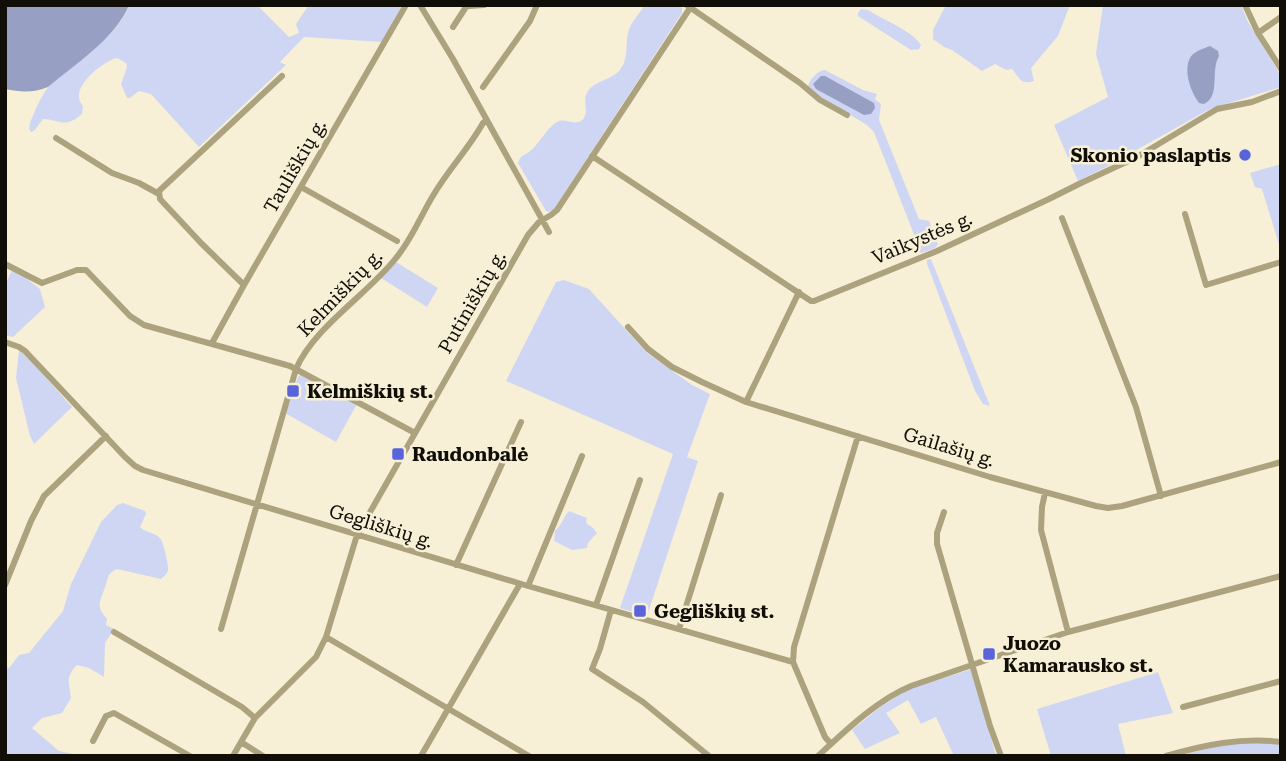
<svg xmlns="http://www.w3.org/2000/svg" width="1286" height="761" viewBox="0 0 1286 761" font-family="'Roboto Serif',serif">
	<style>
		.green { fill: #cfd6f3 }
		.water { fill: #979fc2 }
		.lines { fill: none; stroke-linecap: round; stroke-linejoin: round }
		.stream { stroke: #979fc2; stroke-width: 2 }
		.street { stroke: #aca27e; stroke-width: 6 }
		.poi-dot { fill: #5963da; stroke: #f7f0d7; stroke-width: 2.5 }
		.labels { text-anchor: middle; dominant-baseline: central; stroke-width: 5; stroke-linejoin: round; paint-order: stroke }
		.poi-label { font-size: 19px; font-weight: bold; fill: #100e06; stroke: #f7f0d7; text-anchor: start }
		.street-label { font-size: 19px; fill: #100e06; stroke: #f7f0d7 }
	</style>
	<rect width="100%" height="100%" fill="#f7f0d7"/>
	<path class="green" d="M129 5H257L289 37 299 33 296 24 309 5H402L382 42 304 37 280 62 286 65 199 147 151 94 139 91 130 98H127L121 84 127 67 126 63 117 58C104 61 78 82 79 96 79 101 81 103 83 106L82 114C64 129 62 120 43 119L34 131 31 132 29 129 30 123C35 111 41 95 50 85 76 58 115 42 129 5Z
		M645 5H678L682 8V13L554 209 549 212 546 211 518 163C521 155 523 156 529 152 539 145 548 125 559 121 566 119 574 125 581 121 590 115 583 103 586 95 592 80 611 81 620 70 629 58 625 46 628 33 630 23 639 14 645 5Z
		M946 5H1070L1058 36 1031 68 1034 81C1021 85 1020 79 1012 69L1006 70 995 64 982 71 952 50 944 47 933 39V30Z
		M1103 5H1241L1248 22 1281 76V87L1210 109 1104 168 1078 181 1054 125 1108 97 1096 54Z
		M861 9 868 10C882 19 914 32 921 45L919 49 911 50 858 16V13Z
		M825 70 863 90 877 94 875 99 881 104 879 120 919 219 929 221 938 244 935 248 921 253 919 251 915 237 874 132 867 125 813 93 808 86C810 79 818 70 825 70Z
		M1281 164V251L1262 189 1255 187 1250 173Z
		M931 259 990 406 983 404 975 391 927 264V260Z
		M396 262 438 288 427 307 381 278Z
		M13 268 40 289 45 307 13 337 5 335V285Z
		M564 280 589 289 647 353 692 385 710 394 687 457 698 461 647 616 620 608 673 454 506 381 556 282Z
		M19 350 31 361 72 407 34 444 30 436 16 378Z
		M301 374 357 404 336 442 285 413 298 377Z
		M123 503 145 511 146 514 140 527C146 533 154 532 160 538 163 541 169 565 168 570 167 575 164 576 161 579L117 569C106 574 109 578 105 587 100 603 95 605 107 619L106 625 114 629 105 643 104 677 89 668 77 665C65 677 69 683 71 698L62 713 42 718 32 728 59 751 83 756H5V670L10 667 19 655 29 653 63 611 71 584 101 522 117 505Z
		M569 511 587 518 586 523 593 528 597 533 588 543 587 548 572 550 554 541 555 531C562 525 563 517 569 511Z
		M972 669 996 756H954L936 717 921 724 908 700 886 713 900 733 865 749 852 730 879 708 908 689Z
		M1158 672 1173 713 1118 724 1126 756H1051L1037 709Z
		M1265 743 1281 745V756H1177L1226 744Z"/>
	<path class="water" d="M5 5H129C116 38 75 64 48 87 33 93 21 92 5 89Z
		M1210 46 1218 51 1219 56C1210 71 1221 96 1204 104L1199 103C1191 92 1183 71 1190 58 1194 51 1203 49 1210 46Z
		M821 76H825L874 103 875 108 871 114 864 115 816 89 813 84Z"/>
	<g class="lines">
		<path class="stream" d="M1278 756 1281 755"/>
		<path class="street" d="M420 5 453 59 549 232
			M1245 5 1258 33 1281 69
			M688 6 800 83 820 100 847 115
			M453 27 466 7 469 6 484 5
			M1258 33 1281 17
			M483 87 530 21 537 5
			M56 138 112 173 139 183 159 194
			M592 156 811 301H814L937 251 1049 199 1081 183 1137 157 1217 109 1252 102 1281 91
			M301 187 397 241
			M1185 214 1206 285 1281 262
			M1062 218 1136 407 1161 496
			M5 264 42 283 77 270H86L130 316 144 325 290 366 415 433
			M244 285 201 243 160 199 159 191 282 76
			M628 327 648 349 672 367 702 382 746 402 990 477 1096 506 1108 508 1122 506 1281 462
			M5 342 19 347 25 351 125 457 135 466 143 470 528 586 793 662
			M212 343 244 285 406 5
			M746 402 799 292
			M1045 493 1042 507 1041 530 1068 632
			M944 512 937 533V544L990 726 1001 756
			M456 565 521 422
			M5 585 31 521 44 496 106 436
			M528 586 582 456
			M596 605 640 480
			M611 610 600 649 592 669 643 702 709 756
			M221 629 296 369C315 326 367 295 396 258 412 239 421 215 434 194 449 169 469 148 483 123L487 120
			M679 629 721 495
			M114 632 242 707 255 718
			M326 637 529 756
			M1183 707 1281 681
			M93 741 106 716 114 713 190 756
			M831 744 825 737 793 662 794 647 858 436
			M233 756 241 742
			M263 756 241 742 255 718 316 657 326 637 357 535 528 235 539 222 551 215 557 210 692 5
			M421 756 520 584
			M818 756C845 731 877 700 911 686L1068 632 1281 576
			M1166 756C1204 745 1241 737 1281 742"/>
	</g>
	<g class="poi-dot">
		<circle cx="1245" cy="155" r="7"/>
		<rect x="286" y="384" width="14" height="14" rx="3.5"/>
		<rect x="391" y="447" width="14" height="14" rx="3.5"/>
		<rect x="633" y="604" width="14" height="14" rx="3.5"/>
		<rect x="982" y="647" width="14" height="14" rx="3.5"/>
	</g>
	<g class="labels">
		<g class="poi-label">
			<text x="1231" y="155" text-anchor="end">Skonio paslaptis</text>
			<text x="307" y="391">Kelmiškių st.</text>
			<text x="412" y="454">Raudonbalė</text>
			<text x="654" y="611">Gegliškių st.</text>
			<text x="1003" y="643">Juozo<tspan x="1003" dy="22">Kamarausko st.</tspan></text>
		</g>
		<g class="street-label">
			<text transform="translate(295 166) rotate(-60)">Tauliškių g.</text>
			<text transform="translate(922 238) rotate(-23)">Vaikystės g.</text>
			<text transform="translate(340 293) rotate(-46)">Kelmiškių g.</text>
			<text transform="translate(472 302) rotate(-60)">Putiniškių g.</text>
			<text transform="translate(949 447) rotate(17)">Gailašių g.</text>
			<text transform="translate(381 526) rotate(17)">Gegliškių g.</text>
		</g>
	</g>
	<rect width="1286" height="761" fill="none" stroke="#100e06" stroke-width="14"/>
</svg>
